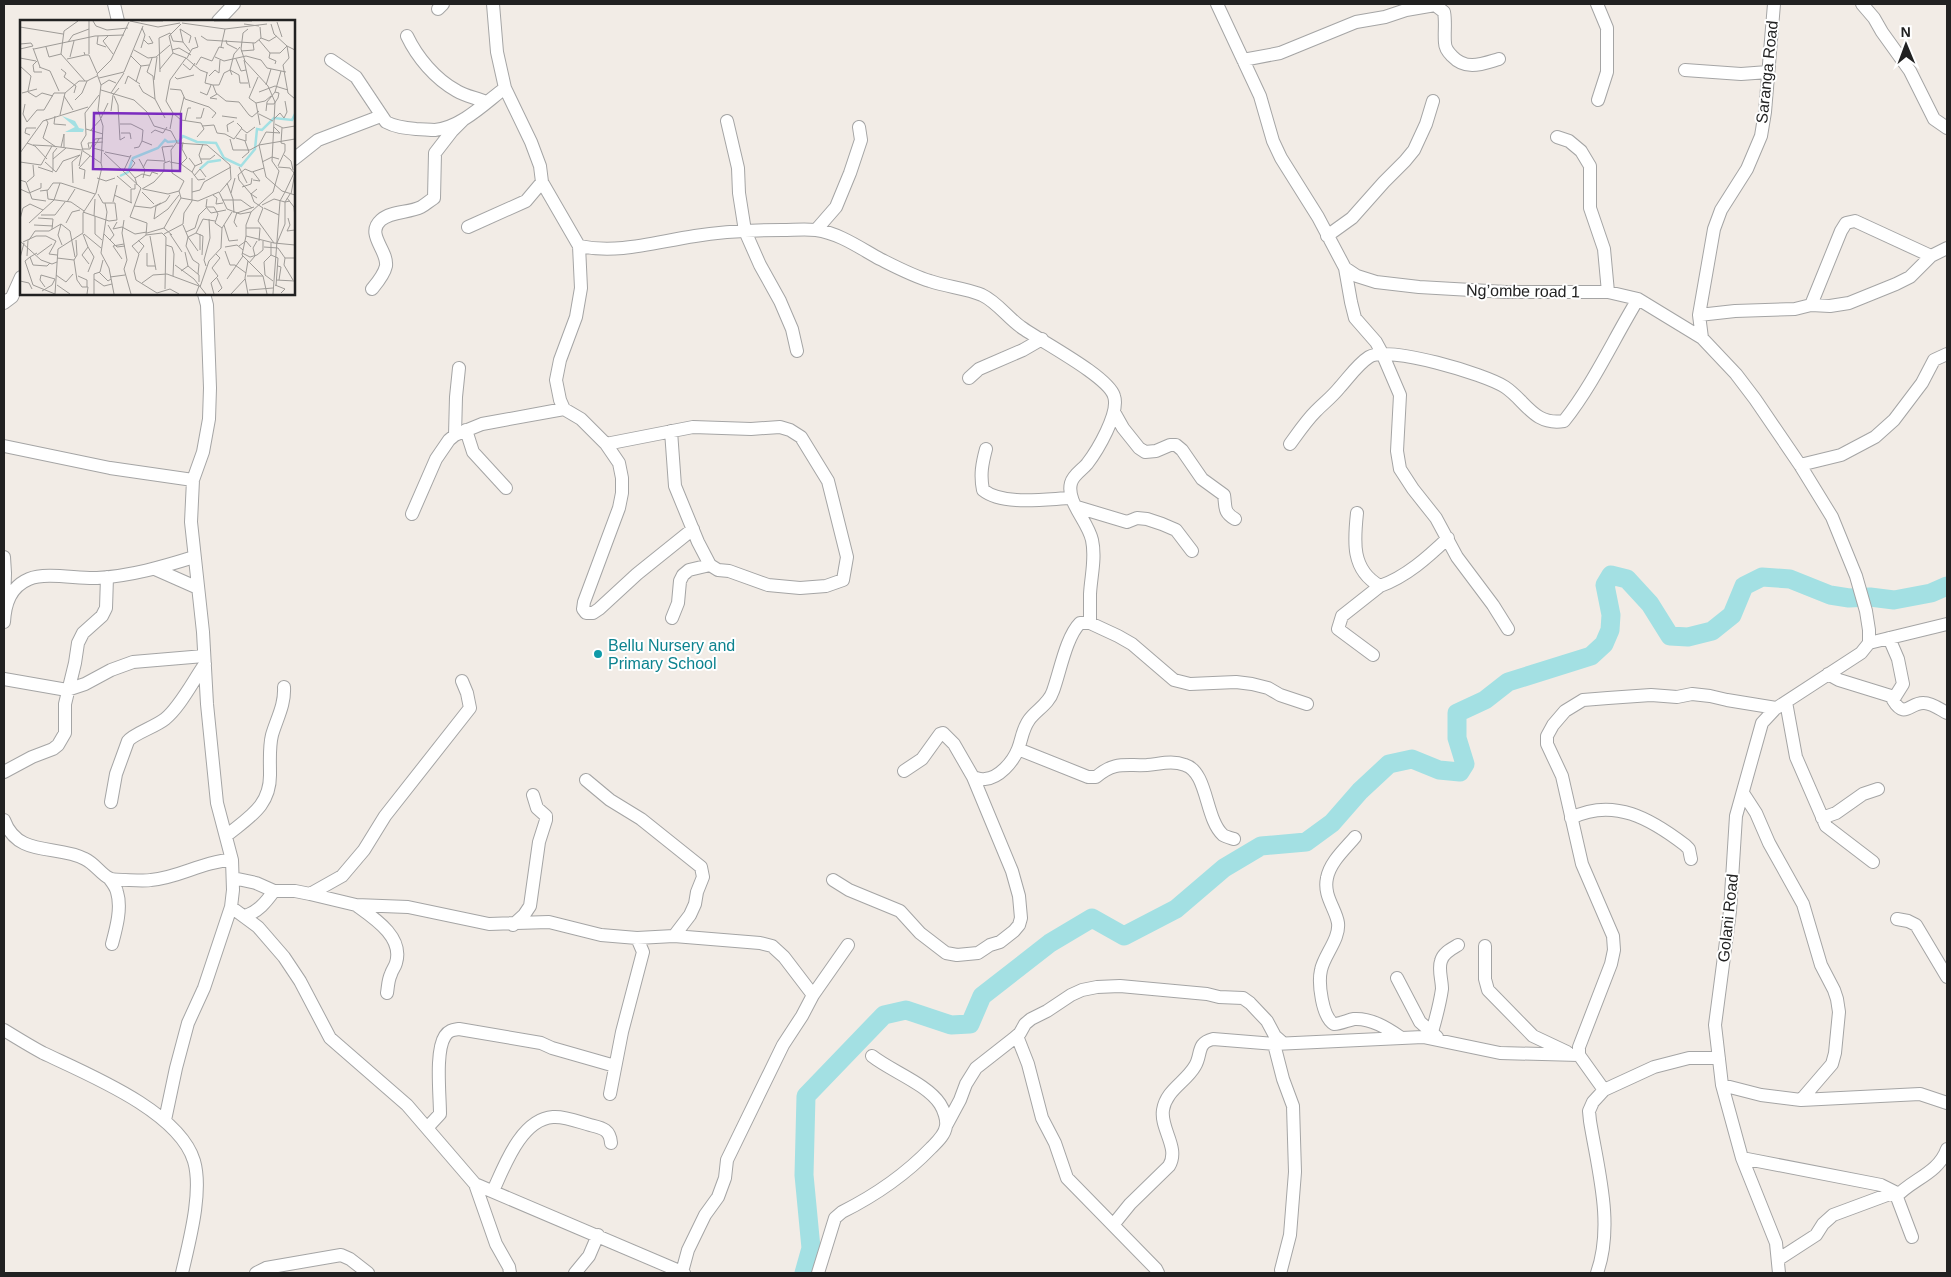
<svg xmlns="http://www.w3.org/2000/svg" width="1951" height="1277" viewBox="0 0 1951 1277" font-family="Helvetica,sans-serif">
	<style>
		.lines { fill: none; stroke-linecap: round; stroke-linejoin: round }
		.river { stroke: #a3e0e3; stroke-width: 19 }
		.minor-casing { stroke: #a5a5a5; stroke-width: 14 }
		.minor { stroke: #fff; stroke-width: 12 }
		.culture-dot { fill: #0f9aa8; stroke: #fff; stroke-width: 2 }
		.labels { text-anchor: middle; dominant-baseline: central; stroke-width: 4; stroke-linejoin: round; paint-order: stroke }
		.street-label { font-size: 16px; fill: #212121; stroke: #fff }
		.culture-label { font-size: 16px; fill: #0d838f; stroke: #fff; text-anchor: start }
		.inset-river { fill: none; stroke: #a3e0e3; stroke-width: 2.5 }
		.inset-road { fill: none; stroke: #9e9b97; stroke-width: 1 }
		.view { fill: #7b2cbf; fill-opacity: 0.15; stroke: #7b2cbf; stroke-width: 2.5 }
		.inset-edge { fill: none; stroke: #212121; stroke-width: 2.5 }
	</style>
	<rect width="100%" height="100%" fill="#f2ece6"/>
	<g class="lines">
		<path class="river" d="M804 1273 811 1248 804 1175 806 1096 884 1015 906 1010 951 1025 970 1024 982 996 1050 943 1092 918 1124 936 1176 909 1224 868 1261 846 1306 842 1332 823 1360 791 1389 764 1412 759 1439 770 1460 772 1465 764 1457 738V713L1485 700 1508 682 1591 656 1604 644 1610 630 1611 615 1605 585 1611 575 1627 579 1650 604 1670 636 1688 637 1712 631 1732 615 1744 586 1762 577 1790 579 1830 595 1849 598 1870 597 1894 600 1931 593 1947 586"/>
		<defs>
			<path id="minor" d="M114 4 118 21
				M493 4 497 52 505 88 531 142 540 166 542 182 579 246 581 288 576 317 560 360 556 380 560 400 564 409 581 419 606 444 619 463 622 478V493L619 508 584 602 583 609 586 613H593L599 609 637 574 693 529
				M1217 4 1260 96 1273 141 1281 158 1318 217 1345 268 1357 276 1376 282 1419 287 1506 292H1608L1638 299 1702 338 1736 374 1755 399 1800 465 1832 517 1856 576 1866 611 1869 630V643L1861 653 1775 709 1762 723 1736 816 1730 911 1715 1025 1722 1085 1742 1158 1776 1243 1779 1273
				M1597 4 1607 28V72L1598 100
				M1862 4 1874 18 1882 32 1910 71 1934 119 1947 128
				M438 9 443 4
				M218 21 234 4
				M407 36C417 57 435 79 457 91 465 96 477 98 486 102
				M331 60 356 77 386 122C395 127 405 128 416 129 422 129 429 130 435 130 462 127 485 103 505 88
				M1243 60 1280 53 1356 22 1385 17 1406 10 1435 5 1444 12C1446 22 1444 33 1445 43 1445 48 1449 53 1452 56 1466 71 1482 64 1499 59
				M1685 70 1741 74 1768 72
				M727 121 738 168 739 193 745 231 760 265 780 301 792 329 797 351
				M1557 137 1569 141 1581 151 1590 166V208L1604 249 1608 292
				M294 159 318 140 381 116
				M468 227 526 201 542 182
				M816 230 836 207 850 173 861 140 859 127
				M1327 236 1352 218 1384 182 1405 161 1414 150 1426 124 1433 101
				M579 246C619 254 655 242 695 236 724 231 753 230 782 230 793 230 805 229 816 230 839 233 860 248 880 259 896 267 913 276 930 281 947 287 966 288 982 295 997 302 1008 318 1021 327 1040 341 1108 376 1114 396 1120 413 1097 451 1087 464 1082 470 1073 475 1071 483 1066 502 1088 521 1092 540 1096 558 1091 576 1090 594 1090 604 1090 614 1090 623
				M1345 268 1351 302 1355 318 1376 342 1382 353 1400 395 1397 451 1400 469 1413 489 1436 518 1457 557 1493 605 1508 629
				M372 289C377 283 384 275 386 266 388 250 365 234 381 220 391 211 409 213 421 207 425 205 429 201 434 198L435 153 452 131 464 119
				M4 303 12 297 21 277
				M1811 305 1830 306 1849 303 1896 284 1910 277 1931 256 1947 248
				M1699 315 1735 311 1795 309 1811 305 1841 231 1846 223 1855 221 1931 256
				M1702 338 1699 315 1714 229 1721 210 1747 169 1761 136 1765 112 1774 4
				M969 378 979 369 1023 350 1042 339
				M1114 412 1123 428 1139 448 1145 452 1156 451 1170 445H1176L1182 450 1202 479 1224 495C1226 507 1223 512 1235 519
				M466 430 473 452 506 488
				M455 435 456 397 459 368
				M606 444 693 427 751 429 780 427 790 430 801 437 828 481 847 557 843 580 826 586 800 588 768 585 729 571 718 570 710 565 698 542 675 486 671 431
				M1290 444C1298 433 1306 421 1316 411 1324 403 1333 396 1340 387 1349 377 1358 364 1369 357 1388 345 1485 374 1505 387 1526 401 1534 426 1564 421 1594 383 1613 340 1638 299
				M4 446 110 468 193 480
				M986 449C982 464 980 475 983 490 1003 506 1046 499 1071 498
				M1800 465 1841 455 1875 437 1894 420 1922 383 1934 360 1947 354
				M1077 507 1127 522 1137 518 1147 519 1162 524 1176 530 1192 551
				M1357 513C1354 541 1351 570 1380 586 1406 577 1428 557 1448 538
				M412 514 436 459 449 440 455 435 482 424 564 409
				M4 557 5 573 4 605
				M155 569 198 588
				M672 618 678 603 680 581 683 575 689 570 710 565
				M4 622C5 604 10 587 29 579 46 572 78 579 97 578 131 576 162 567 194 557
				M1889 638 1898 659 1903 684 1893 700C1905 720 1910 702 1924 703 1932 703 1941 710 1947 713
				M1869 643 1947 624
				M1373 655 1338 629 1342 616 1380 586
				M1828 674 1839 680 1894 697
				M4 679 67 690 85 684 111 670 133 662 204 656
				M1786 702 1796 757 1826 826 1873 862
				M1018 749 1088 777H1096C1115 761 1125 766 1147 765 1160 764 1172 760 1185 765 1208 772 1205 819 1223 835 1226 837 1231 838 1234 839
				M904 771 922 759 940 734 943 733 954 744 973 777C977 778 981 780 985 779 999 778 1013 762 1018 749 1022 739 1022 730 1029 720 1036 710 1049 704 1053 691 1060 672 1066 637 1080 623H1090L1118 636 1132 644 1174 680 1190 684 1236 682 1252 684 1268 688 1280 695 1307 704
				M4 772 32 757 53 749 58 745 65 733V704L75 663 78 643 83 633 102 616 106 608 107 577
				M586 780 610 800 641 819 701 867 703 877 697 892 695 904 690 915 674 936
				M1743 793 1756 813 1769 843 1803 904 1821 965 1834 990 1837 999 1839 1012 1835 1053 1832 1064 1801 1100
				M111 802 116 774 128 741C133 734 155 727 165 719 180 707 193 681 205 664
				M1571 818C1614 797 1651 819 1685 845L1689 849 1691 859
				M1822 818 1836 813 1863 794 1878 789
				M4 820C18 858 57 844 85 859 94 863 102 875 109 878 112 880 146 881 151 880 179 878 203 861 232 860
				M226 836C249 817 271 806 270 773 270 760 269 747 272 735 277 718 285 705 284 687
				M1355 837C1345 849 1330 862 1327 878 1323 896 1336 909 1338 923 1340 939 1324 955 1321 970 1318 983 1322 1017 1334 1024 1341 1024 1348 1020 1354 1019 1371 1018 1387 1028 1400 1037
				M109 878C112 882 116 887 117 892 122 908 116 929 112 944
				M233 878 256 883 274 891H295L310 894 356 905 408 907 489 924 549 922 601 935 637 938 674 936 760 943 772 946 784 957 813 995
				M833 880 849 890 900 911 920 933 946 953 957 955 978 953 990 945 1000 942 1014 931 1019 925 1021 918 1019 896 1012 871 973 777
				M310 894 342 876 364 850 385 816 470 708 467 693 462 681
				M356 905C374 918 404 937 396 963 395 967 392 970 391 974 388 980 388 987 387 993
				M231 907 258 927 284 957 300 981 330 1038 407 1105 475 1184 684 1273
				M245 916C258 912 266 902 274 891
				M1897 919 1908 921 1916 925 1947 977
				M513 925 524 915 530 906 539 842 546 820V816L537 808 533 795
				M1485 946V979L1488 990 1533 1036 1567 1052
				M1397 978 1420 1022 1437 1037
				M4 1030C17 1038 30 1046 43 1053 87 1074 179 1111 194 1161 203 1192 189 1242 182 1273
				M1432 1032C1436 1018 1440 1003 1442 989 1442 980 1438 969 1441 961 1443 953 1451 949 1458 945
				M1017 1036 1028 1064 1042 1118 1055 1143 1067 1178 1156 1269 1158 1273
				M1274 1044 1283 1079 1293 1106 1295 1172 1290 1235 1281 1270
				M1722 1085 1761 1095 1801 1100 1920 1094 1947 1103
				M1604 1090 1579 1055V1047L1611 964 1614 950 1613 936 1582 864 1562 776 1547 744V736L1553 725 1565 711 1583 700 1608 698 1651 695 1677 697 1692 694 1710 696 1727 700 1776 708
				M610 1094 622 1032 643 952 637 938
				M165 1120 176 1068 188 1023 204 988 231 907 233 890 232 860 217 803 207 704 203 632 191 522 193 480 203 452 209 419 210 388 207 305 204 294
				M946 1126 960 1100 966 1084 976 1068 1013 1039 1020 1033 1025 1024 1031 1019 1047 1011 1071 995 1082 990 1097 987 1120 986 1207 994 1219 997 1243 998 1250 1003 1267 1021 1275 1036 1283 1043
				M427 1128 440 1114C440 1095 435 1051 445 1036 449 1030 453 1030 459 1029L541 1043 552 1048 615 1066
				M1742 1158 1881 1185 1895 1192 1912 1237
				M475 1184 496 1244 509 1267 510 1273
				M493 1191C504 1167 521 1119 553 1117 565 1116 579 1122 590 1125 602 1128 610 1129 611 1143
				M1896 1197C1912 1179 1938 1174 1947 1149
				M1113 1225 1130 1204 1169 1166C1180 1148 1160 1129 1163 1110 1166 1090 1186 1082 1195 1066 1202 1055 1196 1043 1213 1039L1274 1044 1423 1037 1500 1053 1579 1055
				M1779 1259 1816 1235 1823 1224 1833 1215 1895 1192
				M682 1272 688 1250 705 1215 718 1197 725 1178 727 1160 783 1045 802 1016 813 995 848 945
				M256 1273 266 1268 341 1255 350 1259 368 1273
				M575 1273 589 1256 598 1235
				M818 1273 835 1218 842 1212C876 1195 905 1175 931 1148 937 1142 945 1135 946 1126 947 1120 944 1110 940 1104 927 1084 891 1071 872 1056
				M1597 1273C1614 1225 1598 1170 1590 1121L1589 1111 1593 1102 1604 1090 1654 1067 1689 1058H1719"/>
		</defs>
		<use href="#minor" class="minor-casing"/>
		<use href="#minor" class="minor"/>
	</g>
	<circle class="culture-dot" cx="598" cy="654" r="5"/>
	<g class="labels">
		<g class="street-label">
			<text transform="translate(1767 72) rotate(-84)">Saranga Road</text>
			<text transform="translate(1523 291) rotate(1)">Ng’ombe road 1</text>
			<text transform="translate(1728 918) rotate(-84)">Golani Road</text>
		</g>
		<g class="culture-label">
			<text x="608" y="645">Bellu Nursery and<tspan x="608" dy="18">Primary School</tspan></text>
		</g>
	</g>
	<g transform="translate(20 20)">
		<rect width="275" height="275" fill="#f2ece6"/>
		<path d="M42 96 55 101 59 108 64 109 63 112H45L55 107Z" fill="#a3e0e3"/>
		<path class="inset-river" d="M180 149 188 142 201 140M100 156 108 152 113 138 138 128 145 120 148 122 159 121 163 116 177 122 196 123 204 138 221 146 235 129 237 109 242 110 254 98 272 100 275 94"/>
		<path class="inset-road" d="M58 1 44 11 41 34 65 61M69 1V34M73 1 76 6 87 10 108 8M110 1 138 7 160 3M121 1H143M194 1H232M257 2 262 17M162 3 205 9 247 4M224 4 239 6M251 4 254 14 267 26M0 7 43 14M160 9 163 22 170 31M160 9 171 16 169 23M78 16 77 24 86 27M88 16 83 21 93 34M181 16 187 20 235 23 241 18 240 7M241 18 249 21 257 16M124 20 128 24 133 23 129 16M206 20 207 24 217 29M239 20 250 33H260L267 26 275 30M48 22 53 15 69 9M0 24 11 23 13 26 0 29M267 26 269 38 263 45 268 73 275 79M26 27 29 37 41 34M201 27 205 9M220 27 214 34 210 50 219 55 220 63H228M13 28 20 47M121 28 125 15 122 8M14 29 75 16 104 15M114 30 128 38 136 37 150 25M152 30 159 28 171 35M221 31 234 30 233 23M250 33 249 38 256 41 255 44M65 35H69L77 53M111 36 121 46 129 45M50 37 54 21M195 37 204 41 226 36 241 40 247 48 266 52M0 38 16 41M132 38 127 52 133 56 135 79 145 98M166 38 180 50 188 53M167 38 172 29 178 27 175 17M47 39 65 35 64 32M216 39 221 51 226 50M224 40 230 68M17 41 13 45 14 52H22M163 44 170 50 175 43M176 45 181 37 192 41 199 27 204 28M0 46 11 56 8 71M19 47 30 51 39 71M41 49 46 53 44 57 56 66 54 73M140 49 153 33M140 52 139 18 150 13 153 21 163 22M187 53 185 63 193 65H199L204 53 210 50 212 55M189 56 195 50 199 53 200 40M155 57 157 59 174 55M238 57 229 78 236 83 240 105M79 58 104 52 123 6M134 60 137 37M116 62 121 46M105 64 108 56 120 64M81 65 89 60 96 63M119 65 123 72 135 79M193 65 196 73 206 81 219 82 229 95 232 97 239 91M246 65 251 49M150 69 161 70 165 79 189 87 196 93 192 98M81 70 114 80 127 92 134 106 151 111 157 122 151 130 152 153 164 161 159 171 161 178 178 181 199 172 207 189 220 194 231 192 253 172 259 151 252 141 255 82 248 66 225 41 221 29 223 13 228 9M8 72 16 77 22 73 33 76M180 72 187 75 191 65M239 72 255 66 268 70M2 73 17 69M91 73 104 53M197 74 190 78 197 79M44 76 53 90M94 76 98 85 100 120 105 117M55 80 62 73 67 61 77 56M236 83 245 81 251 76M5 84 3 94 7 102 17 90H24L34 73H45M247 84H254L258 78 259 73 255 72M91 91 93 75 99 68M246 91 247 82 255 72 261 51M153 93 161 100 181 103 184 109 177 117M160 94 164 77M239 94 253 101M40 95 45 73 59 61H67M35 96 34 104 46 105M202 96 217 98M81 98 88 83M176 98H181L184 88M26 99 28 103 23 118 36 127M254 99 260 93 264 98 267 92 265 81M165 101 168 88H171M100 104H111L123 110 122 121M255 104 263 108 275 106M182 106 194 105 197 113 205 114M66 109 83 114M150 109 153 93 146 81 150 60 166 38 153 33 149 16 161 4M222 109 227 113 235 107M70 111 81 99M208 112 207 105 214 101M101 113H110L111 119M131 113 135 110 143 113 147 107M205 114 214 119 222 108 217 103M10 115 5 113 6 108H16M216 118 226 121V114M79 119 73 128 84 131M210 119 213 130H230L239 125 246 112 260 113 254 107M7 123 15 126 27 139M157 123 187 125 210 145 211 159 200 172M13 125 32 126M239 125 246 157 262 171 275 175M239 125 275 119M41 127 44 114V127M69 128 68 123 83 122M114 128 119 127 122 121 132 125M63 129H70L75 119 83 118M85 132 110 137M0 133 23 101 68 87M84 133 121 168 110 197 127 203 126 215 112 226 119 234 114 251 116 260 137 273 150 269 159 274M264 135 271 141 273 150M222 138 229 132 225 121M33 139 46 128M119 139 125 150 123 158M181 139H190L195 135M112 140 115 143 109 151 115 158M0 142 21 145 32 126 62 130M25 142 36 152 43 141 60 135M145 142 142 127 153 126M150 142 161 144 172 152 175 146 169 138M242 142 252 137 259 139M81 143 83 106 78 90 81 65 77 54 91 40 109 2M161 144 167 138 162 129 163 122M59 146 62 131M175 146 182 143 179 135 183 124M258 146 265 131V124L261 123 262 108M18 147 33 152M219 147 227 163M258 147 270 148 274 153M123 148 127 140 144 141M244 148 232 152 225 149 218 155 219 160 231 174 234 182 243 188 238 201 254 223 275 225M104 150 111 135M33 151V133L37 128M172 152 178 160 185 159M233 152 240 161 233 160M97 156 111 168M174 156 180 149 186 157M77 158 86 161 95 158M64 159 65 150 59 148 70 136M0 160 6 162 12 179 26 181M7 162 14 156 13 145M53 163 52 142 60 135M207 163 213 179 214 193M117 165 115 158 122 154 130 156 132 152 138 154M222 167 231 164 232 158M0 169 9 173 21 168V163M122 169 134 162 144 151V143L150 141M123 169 148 174 159 171M237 169 231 174 237 178M27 170 28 179 51 182 64 191M20 171 28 170 33 163H41L75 174M122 172 134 184M172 172 180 170 184 162 211 147M265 172 274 153M211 173 215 158M271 174 275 153M94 175 112 183M150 175 146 181 136 186 134 199 148 189 159 175M193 175 197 178 196 184 203 183M267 178 274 187 275 198M187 179 186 187 191 193 206 190M34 180 40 163M202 180H221L232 188M47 182 55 169M93 182 97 165M85 183 87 192 81 233 89 248 94 274M111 183V169H115V164M242 185 254 179 265 182 270 174M114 186 131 188 141 183M186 187H194L198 194 195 203 202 208M244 188 259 195M63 192 89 201 97 200 95 183H83L78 174M231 192 226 205V216L254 223M217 193 234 187M21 195H35L45 182M74 196 75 179M75 196V214L82 220M18 198 33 199 32 209M268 198 270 205 267 211 275 210M0 199 3 188 10 184 23 190M104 200 102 213 107 240 104 249 111 274M97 202 93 209 102 207M9 203 34 180M46 203 52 192 60 190M41 204 38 215 42 225M14 205 33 206M88 205 94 215 90 220M163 205 168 217 166 226 173 240 179 244 178 254M204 205 209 221 218 220M102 207 115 214 127 212M217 207 214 202 217 192M144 208 161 178M226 208H240L239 221M166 212 175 208 179 195 186 188M127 213 144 208 152 215M176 213 183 216 182 235M63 214 68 227 62 235 69 244M64 214 81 228M84 214 97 227 105 226M144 214 163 204 164 193 172 181V158M150 214 162 232M126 215 142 213 146 217 145 269M130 216 136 250M226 216 222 235 243 256 247 274M168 217 176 213 183 199 195 201M168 217 178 231M9 220 15 211H29L41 204 50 211 55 237M118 220 124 226 119 233M0 221 21 240 32 244 37 242M3 222 16 216H26L36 221 34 225M251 223V235L244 242 245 255 253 261M257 223 265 204V182L270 181M34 225 29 234 37 235M146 225 152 227 154 234 153 256M219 226 226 221 231 227M68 227 74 237 68 252M205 227 217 225 223 230M244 227 258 228 265 238M180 230V214M205 231 210 245H215L226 253M17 233 10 237 13 245 27 246 30 243M127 233V246H135M222 233 230 237 237 235 243 230V221M17 235 32 224M251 235 258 238 256 266M7 236 8 220M10 237 5 241 13 265 35 274M0 238 4 223M37 238 54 240 57 235 56 220M102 239 93 226 104 224M54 240 57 260 62 267H68L67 274M228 241 225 258 228 274M229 243 235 236 233 228 237 221M155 245 174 259 186 274M168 246 179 255V262M186 246 184 240 190 218 189 199M258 246 261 247 259 260M161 251 168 246 165 232M79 252 88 261 91 259M147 254 179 266 176 274M36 255 46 262 53 254M58 256 67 260V267M227 256H243M90 257 105 255M197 258 202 268 198 272M74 259 84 266 92 264M207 259 223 236M256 260 275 261M273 260 264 245 265 238H275M0 261 9 263 12 269M122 263 133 255 147 254M37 265 50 274M255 265 265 269 261 273M25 267 20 260 21 255 35 259M180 267 189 241 201 228 202 208 212 192M229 270 253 268M22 271 32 265 35 259M35 274 38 229 63 213V193L76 173 82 147 81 143 63 131 61 123 66 115 65 93 79 75M74 274V254L80 252 83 240M194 274 191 263 198 256 192 248 200 238 196 234M211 274 225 259M253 274 260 181 265 172"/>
		<path class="view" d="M74 93 161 94 160 151 73 149Z"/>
		<rect width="275" height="275" class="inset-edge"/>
	</g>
	<rect width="1951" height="1277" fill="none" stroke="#212121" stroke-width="10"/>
	<g transform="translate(1906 45) rotate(359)" stroke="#ffffff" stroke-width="4" paint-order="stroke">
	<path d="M0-4L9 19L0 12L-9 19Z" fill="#212121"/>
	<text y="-8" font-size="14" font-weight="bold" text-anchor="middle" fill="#212121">N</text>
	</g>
</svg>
